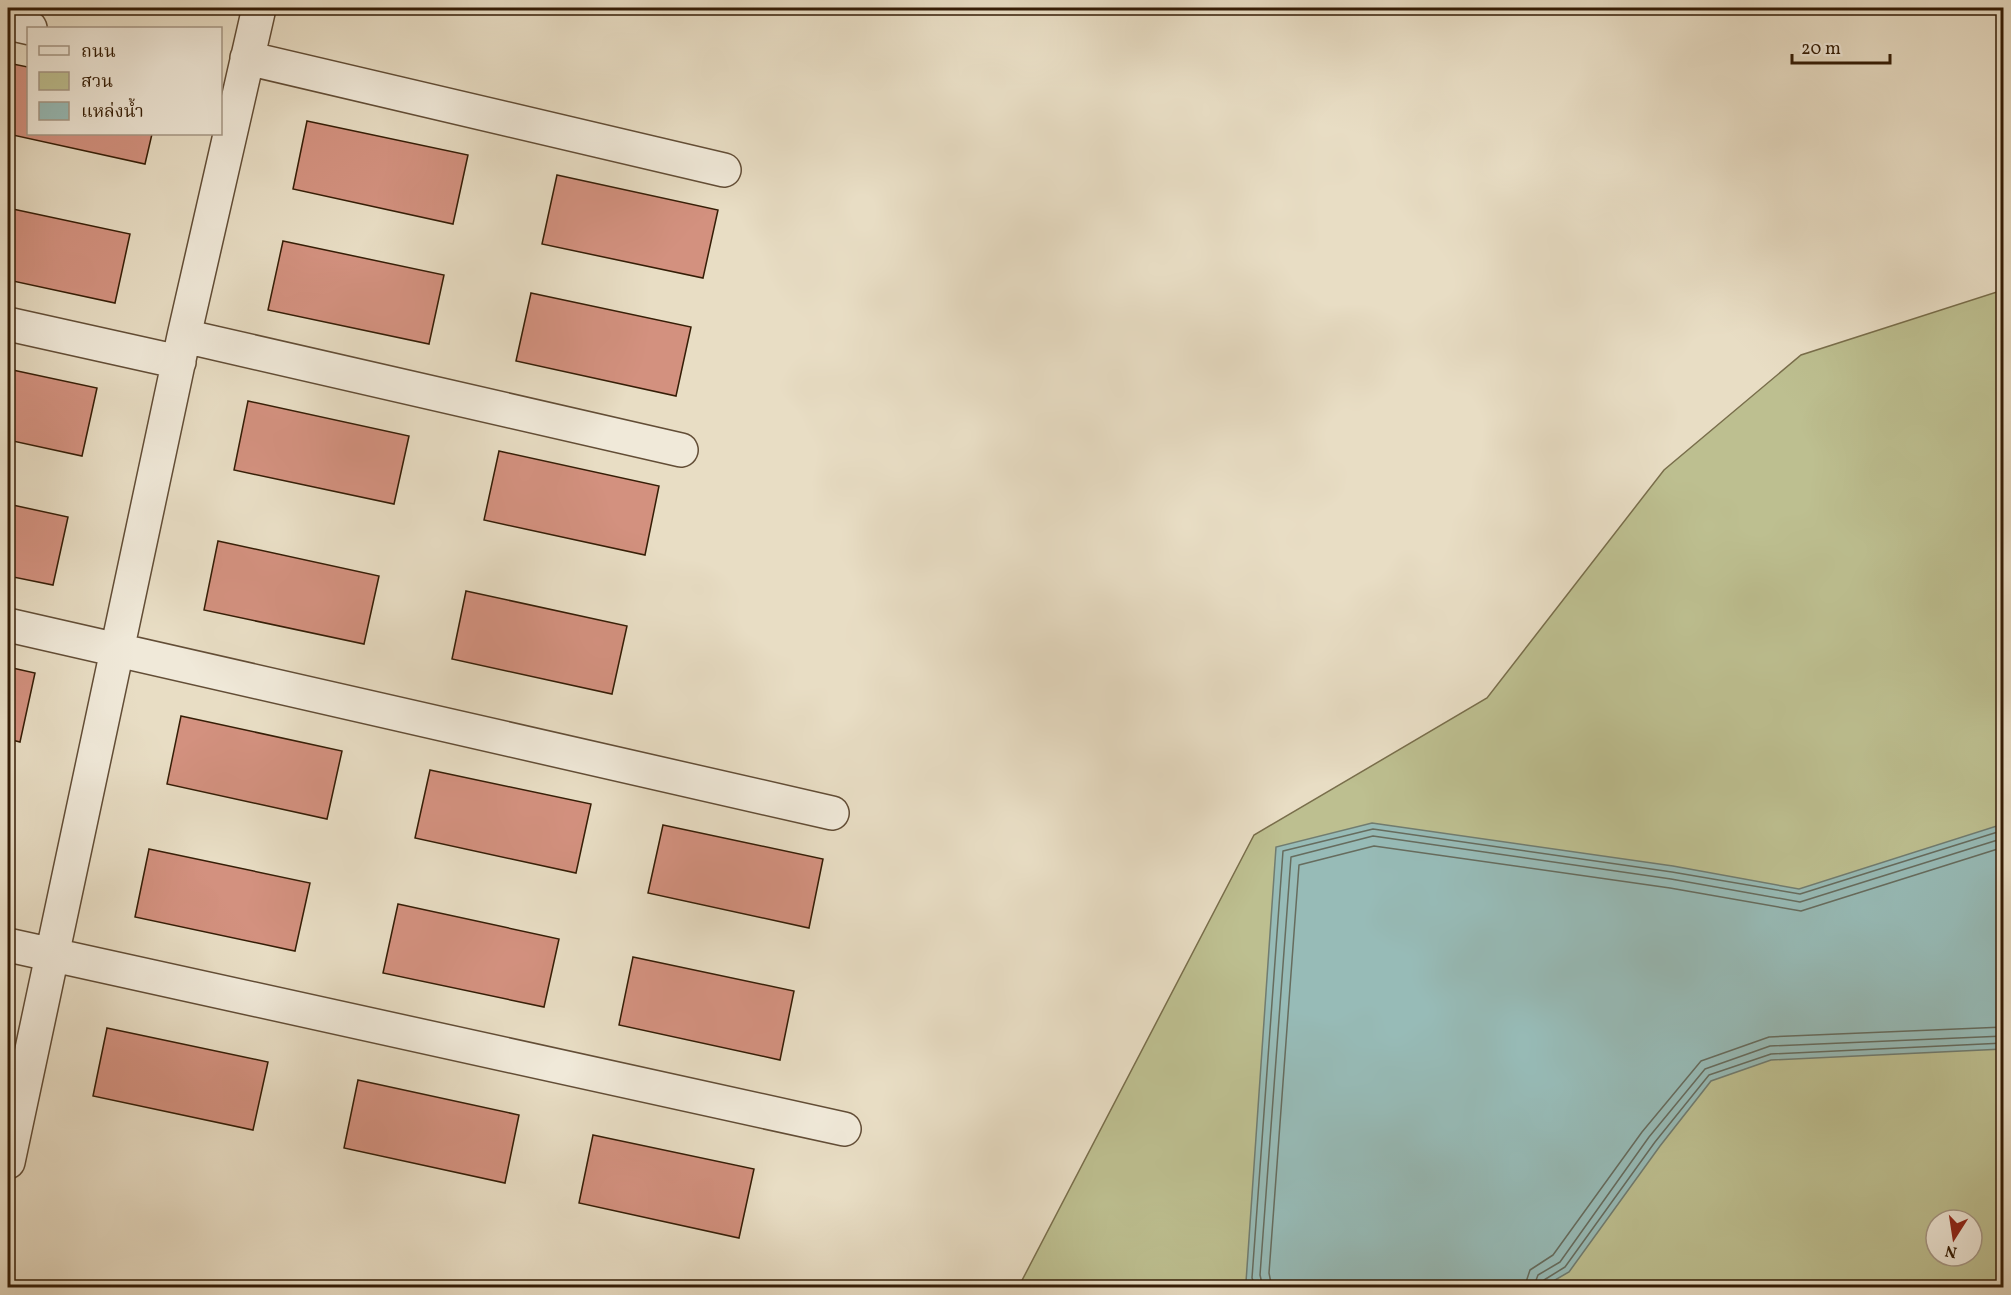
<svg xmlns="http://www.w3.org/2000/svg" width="2011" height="1295" viewBox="0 0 2011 1295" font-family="Vollkorn,'Noto Serif Thai',serif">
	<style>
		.green { fill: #bdbf90; stroke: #796e4b; stroke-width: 1.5; fill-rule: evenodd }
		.water { fill: #97bbb7; stroke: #707c70; stroke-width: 1.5 }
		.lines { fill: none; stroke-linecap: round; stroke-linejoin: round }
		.shore { stroke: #666c5e; stroke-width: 1.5 }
		.building { fill: #d3917f; stroke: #351d06; stroke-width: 1.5 }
		.minor-casing { stroke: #624d36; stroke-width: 36 }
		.minor { stroke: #f0e9d9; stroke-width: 33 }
	</style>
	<rect width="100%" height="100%" fill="#e8ddc4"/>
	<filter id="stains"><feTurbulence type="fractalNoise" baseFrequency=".00333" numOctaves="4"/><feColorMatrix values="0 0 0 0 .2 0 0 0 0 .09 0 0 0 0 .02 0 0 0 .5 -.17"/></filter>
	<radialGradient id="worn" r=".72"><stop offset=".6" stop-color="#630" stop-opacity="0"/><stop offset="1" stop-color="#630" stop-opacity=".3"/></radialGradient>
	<path class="green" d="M2003 290V1287L1018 1288 1254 835 1487 698 1664 470 1801 355ZM1936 1220H1972V1256H1936Z"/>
	<path class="water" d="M1372 823 1673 866 1799 889 2003 824V1049L1771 1060 1711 1081 1660 1146 1569 1272 1543 1287H1253L1246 1282 1276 847Z"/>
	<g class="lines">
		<path class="shore" d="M1256 1288 1252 1278 1283 851 1373 829 1672 872 1800 894 2004 830
			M1263 1288 1260 1275 1291 857 1373 836 1671 879 1800 902 2004 838
			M1272 1288 1269 1273 1299 865 1374 846 1670 888 1801 911 2004 847
			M1524 1288 1530 1270 1553 1255 1642 1132 1701 1061 1769 1037 2004 1027
			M1533 1288 1538 1275 1560 1262 1649 1137 1705 1069 1770 1046 2004 1036
			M1541 1288 1544 1280 1565 1267 1655 1142 1709 1075 1771 1054 2004 1043"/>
	</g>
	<path class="building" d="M8 63 28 67V134H152L145 164 8 134Z
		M307 121 468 155 453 224 293 189Z
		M557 175 718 210 703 278 542 244Z
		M8 208 130 234 115 303 8 280Z
		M283 241 444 275 429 344 268 310Z
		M531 293 691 327 676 396 516 361Z
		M8 369 97 388 82 456 8 440Z
		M248 401 409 436 394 504 234 470Z
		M499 451 659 486 645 555 484 520Z
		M8 504 68 517 53 585 8 576Z
		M218 541 379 576 364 644 204 610Z
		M466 591 627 626 612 694 452 659Z
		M8 667 35 673 20 742 8 739Z
		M181 716 342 751 327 819 167 784Z
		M430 770 591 804 576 873 415 838Z
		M663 825 823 859 809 928 648 893Z
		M149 849 310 883 295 951 135 917Z
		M398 904 559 939 544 1007 383 973Z
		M633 957 794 991 780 1060 619 1025Z
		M107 1028 268 1062 253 1130 93 1096Z
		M358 1080 519 1115 505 1183 344 1148Z
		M593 1135 754 1169 739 1238 579 1203Z"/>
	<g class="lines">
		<defs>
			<path id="minor" d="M8 23 30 28
				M247 58 724 170
				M8 324 179 362
				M184 336 681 450
				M8 625 832 813
				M8 945 844 1129
				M8 1162 184 336 259 8"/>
		</defs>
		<use href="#minor" class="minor-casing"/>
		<use href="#minor" class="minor"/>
	</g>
	<rect width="2011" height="1295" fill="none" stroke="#e8ddc4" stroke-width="30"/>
	<rect x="9" y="9" width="1993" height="1277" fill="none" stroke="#351d06" stroke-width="3"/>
	<rect x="15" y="15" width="1981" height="1265" fill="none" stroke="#351d06" stroke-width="1.5"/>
	<rect x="27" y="27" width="195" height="108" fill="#f0e9d9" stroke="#a59785" stroke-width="1.5"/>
	<rect x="39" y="46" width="30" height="9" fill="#f0e9d9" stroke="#a59785" stroke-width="1.5"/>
	<text x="81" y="57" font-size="18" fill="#351d06">ถนน</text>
	<rect x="39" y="72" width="30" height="18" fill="#bdbf90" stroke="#a59785" stroke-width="1.5"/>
	<text x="81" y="87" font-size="18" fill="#351d06">สวน</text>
	<rect x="39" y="102" width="30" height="18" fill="#97bbb7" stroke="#a59785" stroke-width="1.5"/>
	<text x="81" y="117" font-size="18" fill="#351d06">แหล่งน้ำ</text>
	<g transform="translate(1954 1238) rotate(192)"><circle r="28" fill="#f0e9d9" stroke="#a59785" stroke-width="1.5"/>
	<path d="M0-4.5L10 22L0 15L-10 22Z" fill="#8f2418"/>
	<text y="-9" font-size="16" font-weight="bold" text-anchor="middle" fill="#351d06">N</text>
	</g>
	<path d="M1792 54v9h98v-9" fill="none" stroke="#351d06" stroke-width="3"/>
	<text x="1801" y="54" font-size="18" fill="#351d06" stroke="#f0e9d9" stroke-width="4.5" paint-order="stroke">20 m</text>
	<rect width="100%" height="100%" filter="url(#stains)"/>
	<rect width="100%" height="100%" fill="url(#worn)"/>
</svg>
